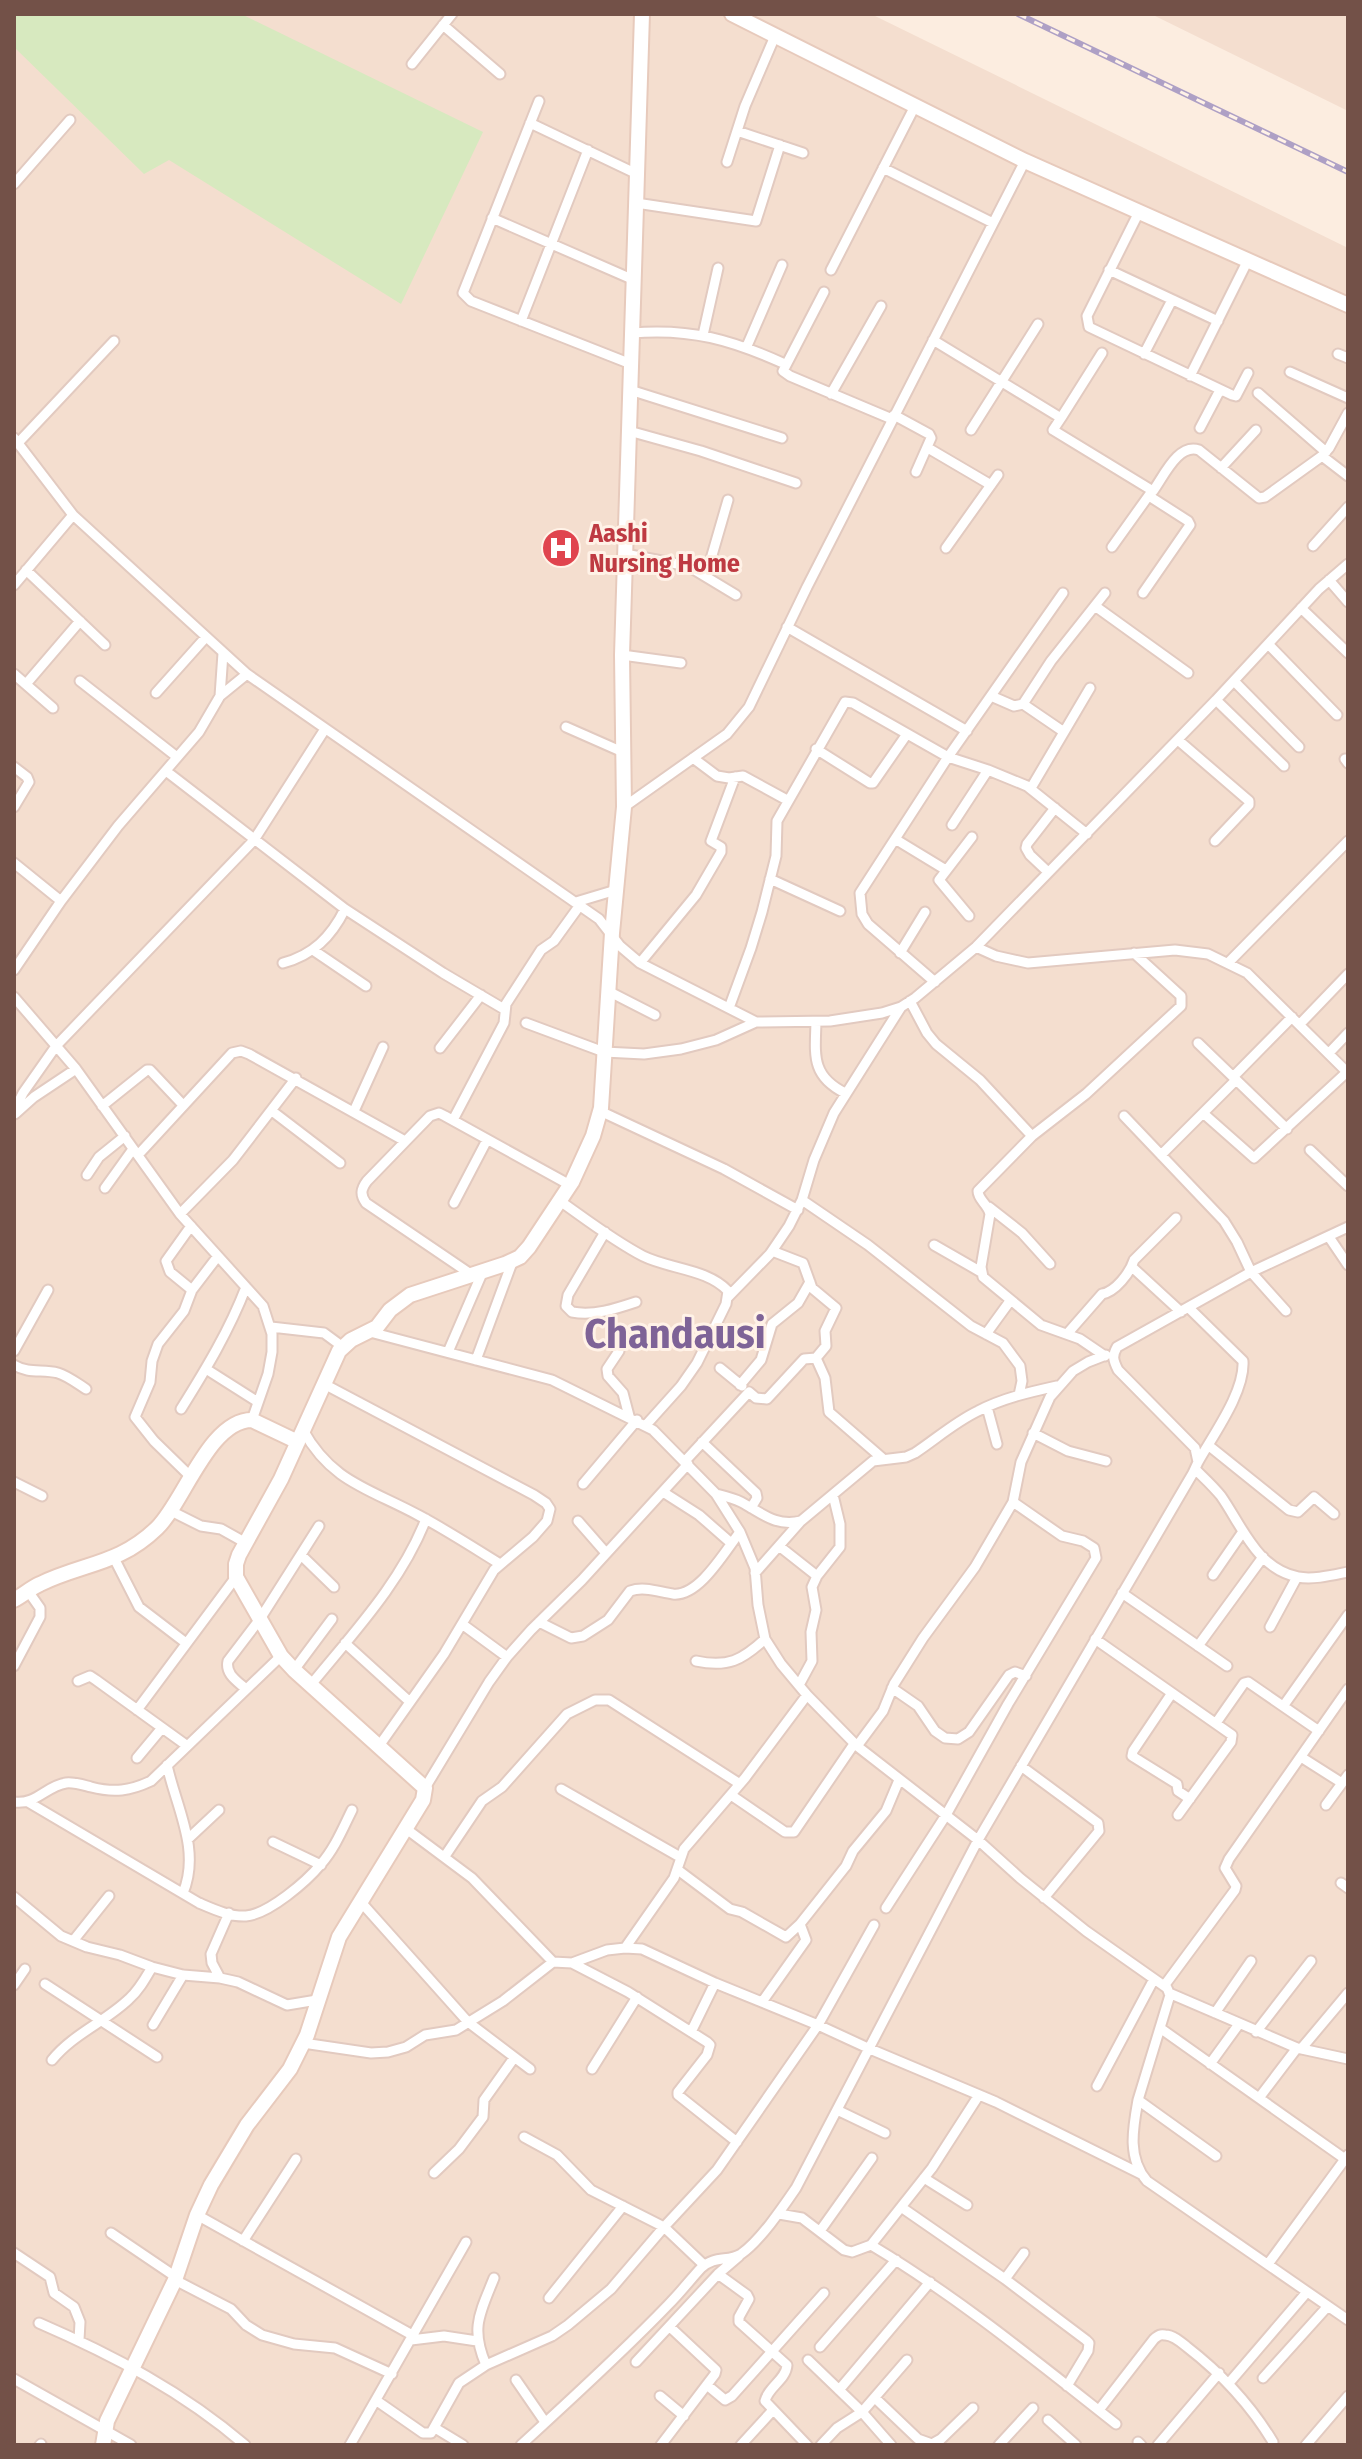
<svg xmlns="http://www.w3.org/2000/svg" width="1362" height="2459" viewBox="0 0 1362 2459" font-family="'Fira Sans Condensed',sans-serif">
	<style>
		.residential { fill: #f4decf }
		.green { fill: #d7e9bf }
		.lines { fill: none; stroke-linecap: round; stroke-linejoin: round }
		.street-casing { stroke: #e2cac0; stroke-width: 13 }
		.secondary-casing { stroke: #e7cabc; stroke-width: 18 }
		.street { stroke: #fff; stroke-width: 9 }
		.secondary { stroke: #fff; stroke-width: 14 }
		.rail-casing { stroke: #aea0c5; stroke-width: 6 }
		.rail { stroke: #fff2e7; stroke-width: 3; stroke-dasharray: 9; stroke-linecap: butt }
		.labels { text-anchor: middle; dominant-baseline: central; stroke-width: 6; stroke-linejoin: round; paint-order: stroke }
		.health-label { font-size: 26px; font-weight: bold; fill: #be3a42; stroke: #fff2e7; text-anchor: start }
		.town-label { font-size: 42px; font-weight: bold; fill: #7e6397; stroke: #fff2e7 }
	</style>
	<rect width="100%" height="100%" fill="#fcede0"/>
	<path class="residential" d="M14 14H871L1348 248V2445H14Z
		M1151 14H1348V111Z"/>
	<path class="green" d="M14 14H241L483 132 401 304 169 160 144 174 14 47Z"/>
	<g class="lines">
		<defs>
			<path id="street" d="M443 25 500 74
				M412 64 452 14
				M539 101 463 293 471 301 631 364
				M530 123 637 174
				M737 131 803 153
				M727 162 745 106 775 36
				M883 168 993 223
				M14 184 70 120
				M636 203 756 221 780 145
				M1139 212 1087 316 1089 327 1232 395 1236 396 1248 373
				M492 218 634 280
				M831 270 915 106
				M1109 270 1218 321
				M824 292 783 371 790 376 892 419
				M521 321 588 150
				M632 333C691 328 732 340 785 364
				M703 335 718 268
				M933 340 1061 418 1053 430 1153 491C1164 476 1178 443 1199 450L1259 498 1265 497 1322 456 1329 448 1348 413
				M747 346 782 265
				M1144 354 1172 300
				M1338 354 1348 358
				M1290 372 1348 398
				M1190 376 1248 260
				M630 390 782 438
				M1258 393 1326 452
				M831 394 881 306
				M894 415 929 434 931 438 916 472
				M1061 418 1102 353
				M1200 428 1220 390
				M971 430 1038 324
				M629 431 701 451 796 483
				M14 438 73 515 247 674 599 919 620 946 640 963 756 1022 830 1021 882 1013 901 1007 915 998 976 947 1216 700 1319 589 1348 564
				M18 443 114 341
				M928 448 991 485
				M1322 456 1348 476
				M1221 468 1256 430
				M1313 546 1348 507
				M1112 547 1152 491
				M946 548 998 475
				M625 554 688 566 736 595
				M26 570 105 645
				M706 576 728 500
				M1329 580 1348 602
				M14 585 73 515
				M1143 593 1190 525 1188 521 1149 496
				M1095 606 1188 673
				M1301 608 1348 653
				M787 627 967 731
				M1268 644 1337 715
				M622 655 681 663
				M14 674 53 708
				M80 681 177 757
				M1234 681 1299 747
				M26 684 80 621
				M156 693 206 637
				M220 696 223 653
				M991 696 1014 706 1023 704 1051 661 1105 593
				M1216 700 1284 766
				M1023 704 1064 732
				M566 727 625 753
				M1178 740 1249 801V805L1215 841
				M816 749 870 783H873L907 734
				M693 758 717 776 729 778 743 776 787 800
				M1345 759 1348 763
				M14 767 27 777 29 782 14 807
				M166 771 345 909 443 973 504 1009
				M1031 788 1090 688
				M624 807 727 734 749 707 807 587 1025 161
				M952 825 988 770
				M895 839 946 870
				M14 863 61 901
				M1048 872 1030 855 1026 848 1027 844 1055 808
				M770 879 840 911
				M576 902 616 890
				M969 916 939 880 972 837
				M976 947 996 956 1028 963 1175 950 1208 954 1247 973 1348 1073
				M313 950 366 986
				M900 953 925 912
				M283 963C313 955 331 937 345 909
				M640 963 696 895 721 852V847L711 841 735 777
				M1228 963 1348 841
				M14 970 61 901 118 826 199 732 220 696 247 674
				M935 982 868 924 862 914 860 893 948 757 1063 593
				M608 991 655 1015
				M14 997 76 1069 180 1214 263 1306 272 1334V1352L268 1374 252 1420
				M910 1001 927 1033 936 1044 980 1080 1032 1136
				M729 1008 751 948 762 912 776 856 777 821 845 702 853 703 948 757 988 770 1027 786 1087 834
				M816 1022C815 1055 811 1076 845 1093
				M526 1023 604 1052 644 1054 681 1049 716 1040 756 1022
				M1300 1024 1348 974
				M1198 1043 1287 1129
				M440 1048 481 995
				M1329 1053 1348 1033
				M1233 1077 1292 1017
				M102 1106 147 1070H150L183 1105
				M14 1111 23 1093 56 1046 254 840 325 729
				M272 1111 340 1163
				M354 1111 383 1047
				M600 1111 724 1169 798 1210
				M1203 1113 1254 1158 1347 1072
				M15 1114 34 1097 76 1069
				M1124 1116 1224 1221 1237 1242 1251 1272 1286 1311
				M453 1120 504 1023 506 1004 541 950 554 941 580 905
				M1310 1150 1348 1186
				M138 1155 232 1053 241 1051 249 1054 405 1141
				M1161 1155 1236 1080
				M87 1175 99 1157 125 1136
				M105 1188 133 1149
				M802 1200 868 1245 971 1326 1003 1343 1020 1366 1022 1381 1019 1395
				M560 1201C587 1220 614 1241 643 1256 669 1269 708 1269 728 1291L726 1304 697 1363 681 1386 646 1425
				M454 1203 487 1140
				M989 1207 1022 1233 1050 1264
				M180 1214 233 1160 296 1078
				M191 1226 166 1261 170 1272 192 1290
				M605 1232 568 1295 566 1306 572 1312C594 1316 615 1309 636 1302
				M1329 1237 1348 1265
				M934 1245 981 1272
				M772 1251 803 1263 812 1288 836 1308 825 1331 826 1346 816 1358 825 1378 829 1412 882 1458
				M1132 1267 1181 1312
				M472 1275 366 1203C360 1195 361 1189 367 1181L430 1116 439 1113 445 1116 570 1185
				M728 1297 770 1254 789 1226 802 1200 814 1160 834 1113 901 1007
				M1189 1308 1243 1361C1245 1392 1213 1435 1198 1462
				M271 1327 324 1333 343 1347
				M370 1332 552 1380 653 1430 716 1494 740 1532 755 1568 758 1605 765 1639 781 1664 807 1695 857 1746 978 1840 1020 1878 1086 1931 1167 1988 1170 1995 1138 2100C1133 2128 1127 2158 1147 2181L1348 2320
				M986 1334 1010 1301
				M1067 1334 1102 1294C1115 1292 1130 1273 1134 1260L1176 1218
				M14 1351 48 1290
				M619 1351 607 1369 608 1376 623 1393 629 1416
				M448 1352 483 1271
				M1105 1356 1080 1339 1041 1325 983 1277 981 1267 990 1214C988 1204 978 1200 978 1191L1032 1136 1086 1094 1181 1006V996L1134 953
				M476 1360 513 1260
				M14 1365C29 1374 42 1369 58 1373 68 1376 78 1384 86 1389
				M720 1368 742 1386
				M206 1369 258 1402
				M324 1384 534 1495 546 1503 550 1509 547 1521 533 1537 494 1570 444 1654 379 1746
				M740 1385 761 1360 772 1324 798 1303 810 1282
				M987 1407 997 1444
				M181 1409C206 1369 229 1331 246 1287
				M303 1430C332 1483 371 1489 420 1516 448 1531 474 1548 500 1564
				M1033 1433 1068 1451 1106 1461
				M702 1442 756 1493 757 1498 751 1508
				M1208 1445 1289 1510 1298 1512 1314 1497 1334 1514
				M685 1461 749 1392 756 1398 767 1399 804 1359 816 1358
				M1195 1469C1204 1478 1213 1486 1221 1496 1242 1526 1257 1569 1298 1577 1313 1580 1333 1575 1348 1572
				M191 1477 154 1441 135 1417 150 1382 152 1361 158 1344 184 1311 192 1290 218 1256
				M14 1482 42 1496
				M583 1484 637 1420
				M663 1492 699 1515 731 1543
				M716 1494C724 1496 733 1498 741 1502 762 1513 775 1527 801 1521L873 1461 906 1457 915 1453C936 1439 955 1422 978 1411 1003 1398 1030 1392 1057 1386
				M171 1511 201 1526 221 1529 246 1543
				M578 1521 606 1553
				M779 1546 817 1576
				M301 1555 334 1587
				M114 1558 139 1607 186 1643
				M755 1573 800 1522
				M1213 1575 1242 1533
				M1122 1593 1227 1666
				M539 1622 571 1638 583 1636 608 1620 630 1591C644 1586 659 1592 673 1594 699 1597 725 1551 740 1532
				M462 1624 507 1657
				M1270 1627 1297 1577
				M1095 1639 1232 1735 1231 1742 1178 1815
				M345 1643 410 1702
				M1198 1646 1263 1557
				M696 1661C728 1668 742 1660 765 1639
				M14 1666 40 1617V1608L28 1591
				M294 1670 332 1619
				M78 1681 90 1676 96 1680 186 1745
				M799 1685 812 1661 811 1632 816 1610 812 1587 817 1576 840 1547V1524L833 1495
				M310 1686C353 1633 401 1583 426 1519
				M892 1688 918 1706 935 1731 945 1738 958 1739 969 1732 1009 1675 1015 1672 1026 1676
				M246 1689C237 1681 225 1674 228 1661L260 1619 319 1526
				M1172 1693 1133 1751 1132 1756 1177 1784 1178 1791 1190 1799
				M1284 1705 1348 1615
				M137 1710 236 1577
				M1216 1723 1244 1683 1248 1682 1319 1731
				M857 1746 883 1711 894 1684 923 1638 975 1567 1013 1502 1021 1462 1050 1397 1073 1371 1088 1362 1106 1355
				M1301 1757 1342 1783
				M137 1758 162 1728
				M167 1765C176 1807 201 1850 183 1893
				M1021 1766 1098 1823 1099 1831 1044 1898
				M425 1788 489 1682 507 1657 531 1630 582 1580 688 1464
				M561 1789 680 1857
				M731 1795 785 1832H794L854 1744
				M14 1802C36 1805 46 1786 66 1783 74 1782 83 1785 91 1787 114 1793 130 1791 151 1781L281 1656
				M28 1802 199 1903C213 1909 230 1917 246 1916 269 1914 307 1881 321 1864 335 1848 343 1828 352 1810
				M1326 1805 1348 1775
				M405 1828 472 1878 553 1962 572 1963 607 1950 625 1948 642 1949 715 1983 818 2025 870 2049 996 2102 1141 2174
				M188 1839 219 1810
				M273 1842 321 1865
				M445 1856 482 1801 502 1787 567 1714 595 1700H609L740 1784
				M678 1870 730 1909 742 1912 786 1937 800 1924
				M1341 1883 1348 1888
				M14 1897 61 1936 87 1947 120 1955 152 1967 183 1975 220 1978 238 1982 287 2005 317 2000
				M360 1901 468 2022 530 2069
				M886 1908 946 1815 1008 1704 1096 1558 1094 1548 1083 1541 1062 1536 1013 1502
				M73 1941 109 1896
				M625 1948 674 1878 684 1849 745 1778 807 1695
				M572 1963 628 1992 707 2042 710 2045 707 2055 678 2092V2095L737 2142
				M220 1978 212 1963 211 1954 229 1913
				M45 1984 157 2057
				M14 1985 25 1969
				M1164 1986 1235 1890 1236 1886 1225 1868 1229 1859 1348 1689
				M1169 1993 1297 2048 1348 2059
				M762 2002 806 1940 800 1924 846 1866 853 1851 886 1811 899 1780
				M1215 2013 1251 1961
				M153 2025 183 1975
				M1160 2028 1345 2159
				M691 2032 715 1983
				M1256 2032 1311 1961
				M303 2043 371 2053 388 2052 406 2047 425 2035 456 2030 503 2001 553 1962
				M1301 2049 1348 1993
				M52 2060C73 2034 105 2022 129 1999 139 1990 145 1979 152 1967
				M1210 2064 1239 2024
				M592 2069 637 1997
				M1097 2086 1154 1979
				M1259 2098 1297 2048
				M1138 2100 1216 2156
				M837 2110 885 2133
				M524 2137 557 2155 591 2190 664 2227 704 2265
				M434 2173 459 2149 483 2117 484 2100 514 2058
				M924 2178 967 2205
				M901 2207 1005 2279 1086 2340 1089 2343 1088 2351 1067 2386
				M779 2214 802 2218 844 2250 852 2252 871 2245 932 2168 979 2095
				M197 2215 414 2336
				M820 2231 872 2158
				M111 2233 176 2277
				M243 2241 296 2159
				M871 2245C958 2297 1036 2361 1116 2424
				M14 2253 50 2277 54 2293 74 2307 80 2322 79 2340
				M1268 2264 1348 2155
				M718 2274 747 2295 749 2299 739 2317V2322L787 2365C786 2380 768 2387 765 2401L807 2445
				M1005 2279 1024 2253
				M175 2280 231 2309 246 2325 262 2335 294 2344 335 2348 392 2374
				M549 2298 623 2206
				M39 2323C113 2355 183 2392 245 2445
				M411 2340 444 2336 477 2341
				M820 2347 896 2260
				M808 2360 862 2412 891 2445
				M636 2362 718 2274 739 2256
				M486 2365C470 2328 480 2313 494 2278
				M1263 2378 1328 2306
				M14 2379 131 2445
				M516 2380 545 2422
				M1229 2383 1307 2292
				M707 2385 725 2400 732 2396 824 2293
				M839 2390 930 2282
				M660 2396 684 2416
				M875 2398 918 2439 932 2444 941 2439 973 2408
				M377 2401 423 2433H431L459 2383 486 2365 552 2336 568 2325 611 2289 664 2227 717 2170 818 2025 874 1925
				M1099 2410 1154 2339C1158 2336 1159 2334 1165 2335 1173 2335 1181 2342 1187 2347 1222 2374 1250 2404 1273 2442
				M1048 2420 1076 2445
				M435 2428 463 2445
				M1138 2442 1141 2445
				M40 2445 41 2444
				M350 2445 466 2242
				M521 2445C571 2399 621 2354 668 2305 680 2293 690 2280 701 2268 715 2255 728 2262 741 2254 760 2241 783 2207 796 2188L978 1840 1193 1473 1198 1462 1195 1448 1118 1370C1113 1360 1112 1356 1117 1347L1251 1272 1348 1227
				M661 2445 715 2374 716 2370 670 2327
				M741 2445 773 2410
				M821 2445 837 2428 862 2412 907 2360
				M999 2445 1033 2408
				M1158 2445 1219 2373
				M1306 2445 1348 2396"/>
			<path id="secondary" d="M732 14 1025 161 1348 305
				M14 1600C23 1595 31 1588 40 1584 83 1563 119 1565 157 1528 184 1502 209 1420 252 1420L298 1442
				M103 2445 107 2421 175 2280 197 2215 211 2185 247 2125 290 2069 307 2035 339 1937 423 1800 425 1788 294 1670 281 1656 236 1577V1564L239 1555 281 1479 339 1351 351 1340 377 1327 390 1310 410 1295 505 1264 520 1257 529 1247 572 1182 593 1136 601 1108 612 933 624 807 622 655 642 14"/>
		</defs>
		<use href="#street" class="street-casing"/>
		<use href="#secondary" class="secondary-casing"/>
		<use href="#street" class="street"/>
		<use href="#secondary" class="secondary"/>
		<defs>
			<path id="rail" d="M1018 14 1348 172"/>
		</defs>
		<use href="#rail" class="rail-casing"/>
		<use href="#rail" class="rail"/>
	</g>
	<defs>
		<symbol id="hospital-disc" viewBox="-11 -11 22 22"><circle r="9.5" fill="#e0444e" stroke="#fff2e7"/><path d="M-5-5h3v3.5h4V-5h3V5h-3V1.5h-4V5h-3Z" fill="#fff"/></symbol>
	</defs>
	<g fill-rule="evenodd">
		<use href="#hospital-disc" x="539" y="526" width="44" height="44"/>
	</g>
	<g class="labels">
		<g class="health-label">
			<text x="589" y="533">Aashi<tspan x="589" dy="30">Nursing Home</tspan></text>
		</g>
		<g class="town-label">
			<text x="675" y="1334">Chandausi</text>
		</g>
	</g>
	<rect width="1362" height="2459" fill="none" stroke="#735148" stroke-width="32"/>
</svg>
